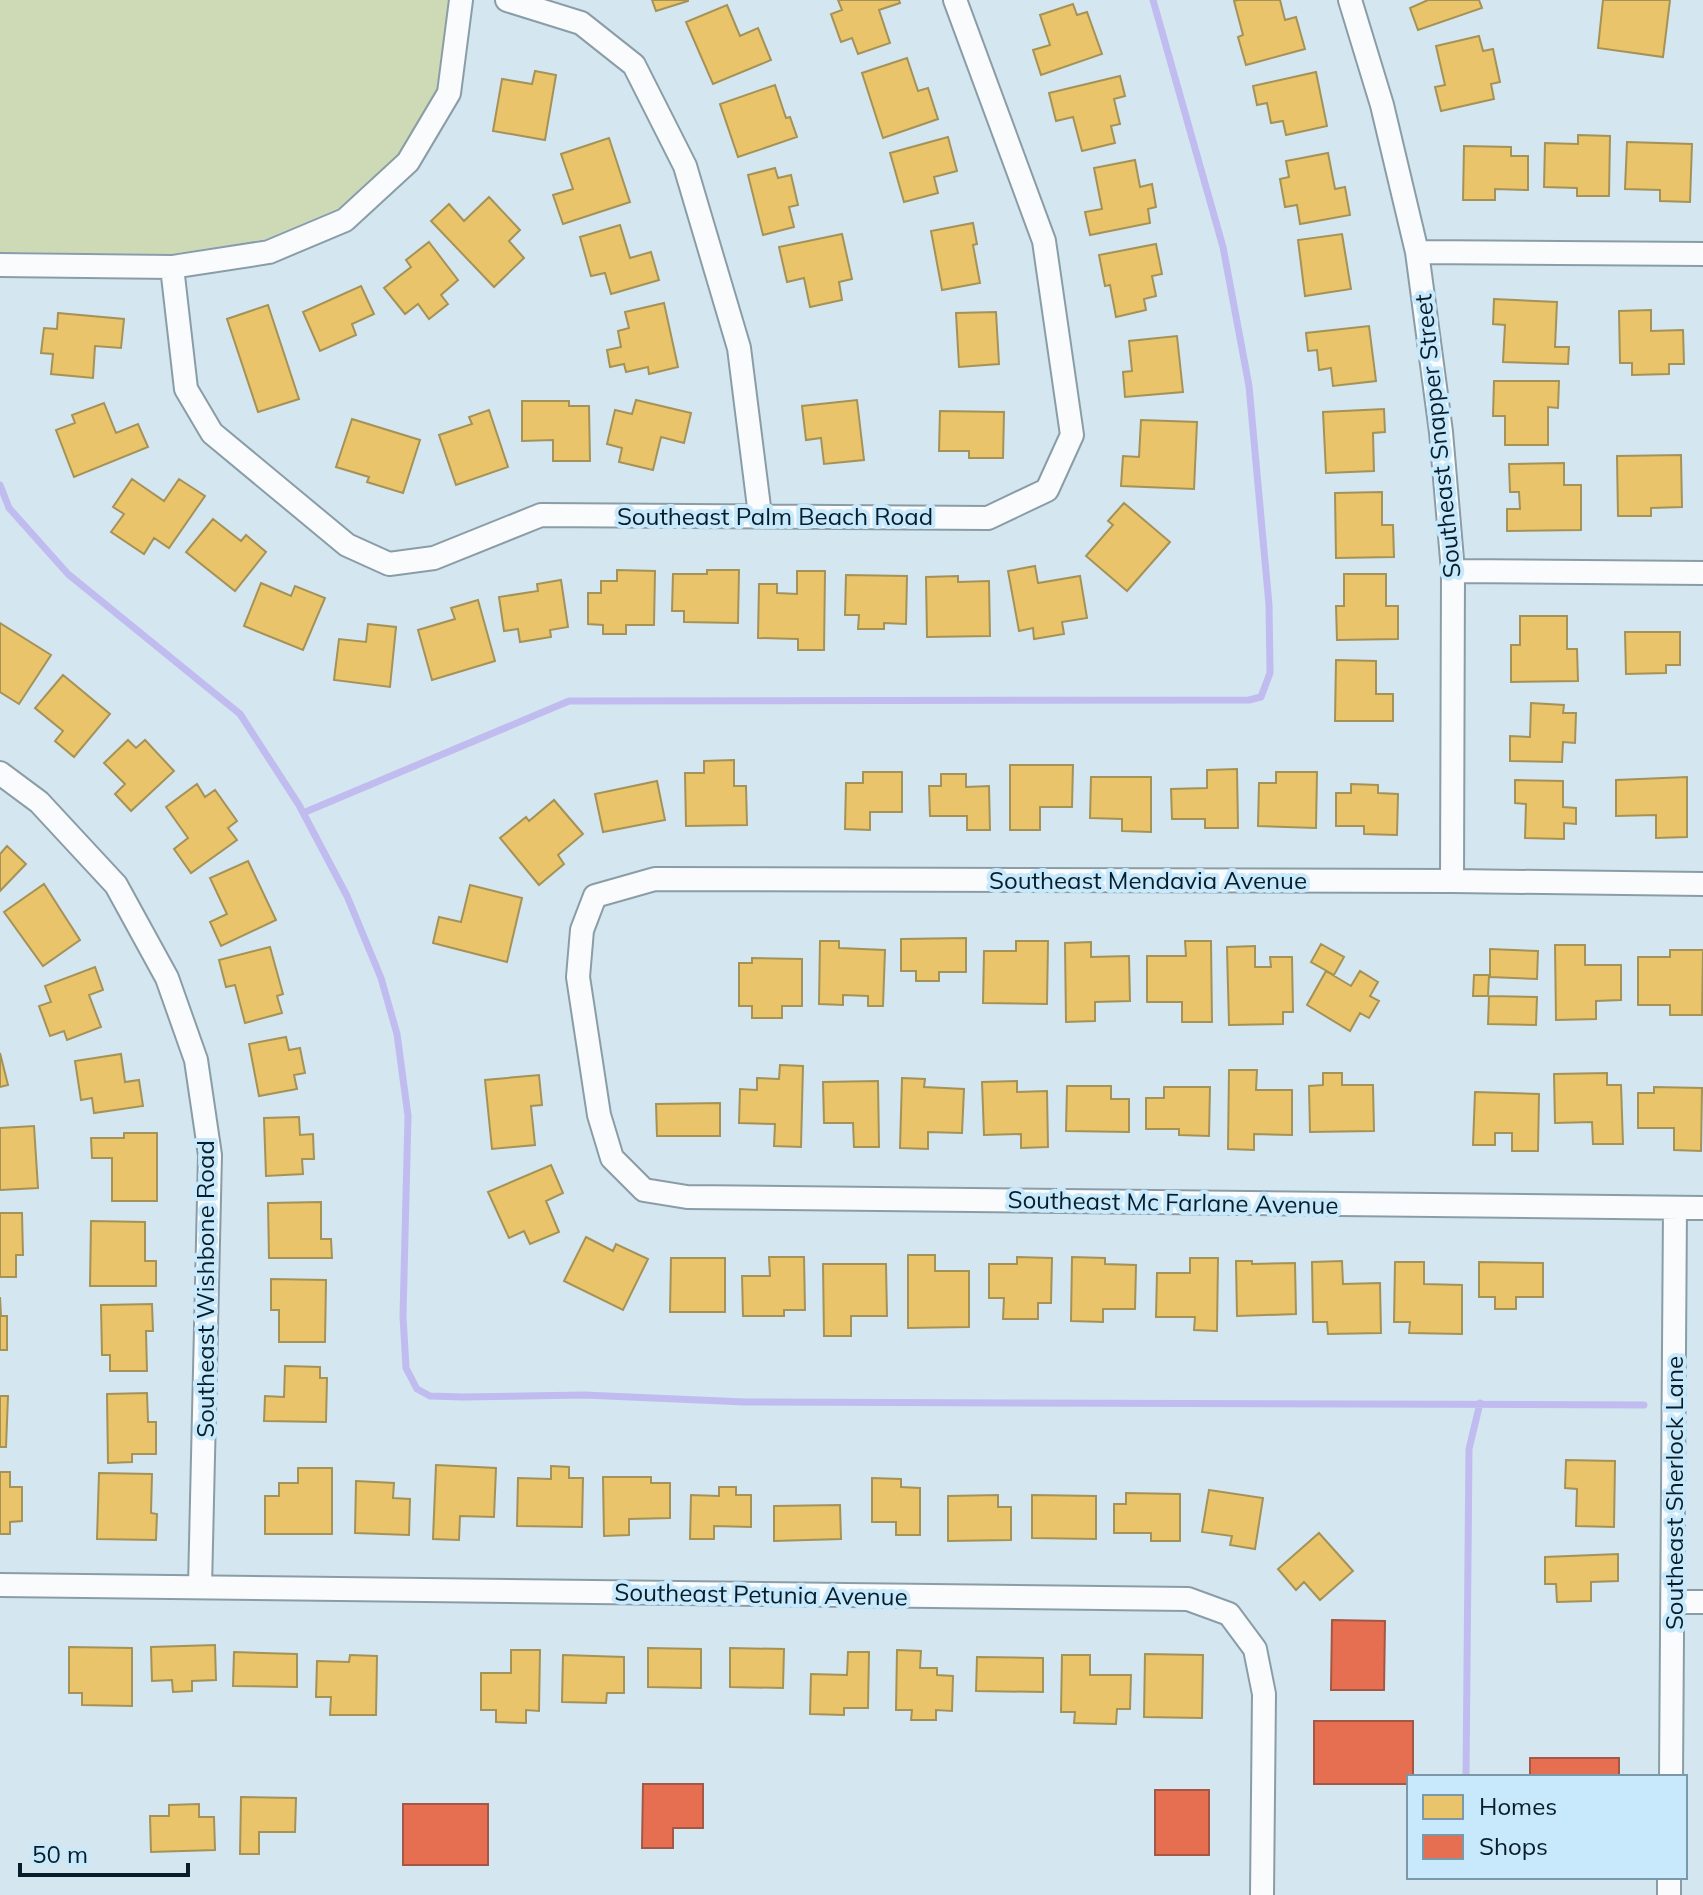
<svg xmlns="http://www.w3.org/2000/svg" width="1703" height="1895" viewBox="0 0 1703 1895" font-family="Mulish,sans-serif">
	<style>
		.green { fill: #cddab5 }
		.homes { fill: #e9c46a; stroke: #a59257; stroke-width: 2 }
		.shops { fill: #e76f51; stroke: #a45745; stroke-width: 2 }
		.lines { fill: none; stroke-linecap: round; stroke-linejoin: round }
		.stream { stroke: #c1bcef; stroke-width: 7 }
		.minor-casing { stroke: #8a9da7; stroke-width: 26 }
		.minor { stroke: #f9fbfd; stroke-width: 22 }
		.labels { text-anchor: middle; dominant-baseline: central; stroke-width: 8; stroke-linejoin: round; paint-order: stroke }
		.street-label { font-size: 24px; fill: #071e2a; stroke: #c8e9fc }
	</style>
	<rect width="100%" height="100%" fill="#d4e6f0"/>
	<path class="green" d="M0 0H449L438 89 399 153 339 208 266 239 171 254 0 252Z"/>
	<path class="homes" d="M652 0H688V1L656 11Z
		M838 0H899L900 3 879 10 890 43 858 54 852 38 841 42 831 14 842 10Z
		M1238 0H1280L1285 20 1296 17 1305 49 1246 65 1238 37 1243 35 1234 1Z
		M1428 0H1479L1482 8 1418 30 1410 8Z
		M1603 0H1670L1663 57 1598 48Z
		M1073 4 1077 15 1087 12 1102 54 1041 75 1033 50 1050 45 1040 15Z
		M727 5 740 36 758 28 771 60 713 84 686 22Z
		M1479 36 1483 51 1493 49 1500 82 1491 84 1494 99 1441 111 1435 87 1445 85 1436 46Z
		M907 58 918 91 928 88 938 119 883 138 862 73Z
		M535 71 556 75 545 140 493 131 502 79 532 84Z
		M1316 72 1327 126 1286 135 1283 121 1271 123 1267 103 1257 105 1253 86Z
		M1120 76 1125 96 1114 99 1120 124 1111 126 1115 143 1082 151 1073 117 1056 121 1049 93Z
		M775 85 786 118 790 117 797 137 738 157 720 104Z
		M1578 135 1610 136 1609 196H1577V188L1544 187 1545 143 1578 144Z
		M948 137 957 171 934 177 938 193 904 202 890 153Z
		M609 138 630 202 563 224 553 195 573 189 561 154Z
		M1627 142 1692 144 1690 202 1660 201V190L1625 189Z
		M1464 146 1511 147V156H1528V190L1495 189V200H1463Z
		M1328 153 1335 189 1345 187 1350 215 1300 224 1297 205 1285 207 1280 179 1289 177 1286 161Z
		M1135 160 1140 187 1152 184 1156 207 1148 209 1150 223 1090 235 1085 212 1102 209 1094 168Z
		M775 168 778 178 791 175 798 205 789 207 794 227 763 235 748 175Z
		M489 197 520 230 509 241 524 258 494 287 431 221 449 204 464 221Z
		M973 223 977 244 973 245 980 283 942 290 931 231Z
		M620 225 630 258 651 252 659 280 611 294 605 273 591 276 580 237Z
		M842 234 852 279 839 282 842 300 810 307 804 278 787 282 779 247Z
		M1342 234 1351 289 1305 296 1298 240Z
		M429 242 458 280 441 295 448 304 429 319 418 304 405 314 384 288 411 267 406 260Z
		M1156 244 1162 274 1152 276 1156 296 1144 299 1146 310 1116 317 1110 285 1105 286 1099 255Z
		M361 286 374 314 352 324 356 335 320 351 303 312Z
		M1494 299 1557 302 1555 347H1569L1568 364 1503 362 1505 325 1493 324Z
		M664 303 678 367 649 374 648 367 626 372 624 364 610 367 607 350 621 347 618 331 629 328 625 312Z
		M268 305 299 399 258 412 227 319Z
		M1651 310V331L1683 330 1684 364H1669V374L1632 375V363H1620L1619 311Z
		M996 312 999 364 959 367 956 313Z
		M58 313 124 319 121 348 95 346 93 378 51 374 53 354 41 353 44 328 57 329Z
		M1369 326 1376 381 1333 386 1331 368 1319 370 1317 350 1308 351 1306 333Z
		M1177 336 1183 392 1125 397 1123 372 1132 371 1129 341Z
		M1494 381H1559L1558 408 1548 407V445H1505V416H1493Z
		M636 400 691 413 684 443 661 437 653 470 619 462 622 448 607 444 615 410 632 414Z
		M857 400 864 460 824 464 821 438 806 440 802 406Z
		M522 401H569V406H589L590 461H553V440L522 441Z
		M104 403 116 433 138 424 148 447 74 477 56 430 75 423 72 415Z
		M1384 409 1385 432 1373 433 1374 471 1326 473 1323 412Z
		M489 410 508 467 456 485 439 435 472 424 469 417Z
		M940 411 1004 412 1003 458H969V451H939Z
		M352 419 420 440 403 493 367 482 369 477 336 467Z
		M1141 420 1197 422 1194 489 1121 486 1123 456 1139 457Z
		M1681 455 1682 507 1651 508V516H1618L1617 456Z
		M1564 463V485H1581V530L1507 531V509H1520L1519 492H1510L1509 464Z
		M132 479 164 501 179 479 205 496 169 548 154 538 144 554 111 532 124 514 113 507Z
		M1382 492V525H1393L1394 557 1336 558 1335 493Z
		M1124 503 1170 542 1127 591 1086 556 1113 525 1108 521Z
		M213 519 241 541 246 535 266 552 235 591 186 552Z
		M1035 566 1038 583 1080 576 1087 618 1062 622 1064 634 1034 639 1033 628 1019 631 1008 571Z
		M617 570 655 571 654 625H626V634H603V625L588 624V593H601V581H617Z
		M707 570H739L738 623 684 622V611H672L673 574H707Z
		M797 571H825L824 650H798V639L758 638 759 584H777V593L797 594Z
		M1344 574H1386V606H1398V639L1337 640 1336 606H1344Z
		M846 575 907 576 906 624 884 623V629H858L859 615H845Z
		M958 576V582L989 581 990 636 927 637 926 577Z
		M561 580 568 627 550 630 551 637 520 642 518 629 504 631 499 597 538 591 537 584Z
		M261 583 291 596 295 586 325 598 303 650 244 626Z
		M478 600 495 661 432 680 418 630 455 619 451 608Z
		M1520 616H1567V649H1577L1578 681 1511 682V645H1520Z
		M0 623 51 655 19 704 0 692Z
		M368 624 396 627 390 687 334 680 339 639 366 642Z
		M1625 632H1680V665H1666V673L1626 674Z
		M1336 660 1376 661V694H1393V721H1335Z
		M63 675 110 714 74 757 55 741 63 731 35 708Z
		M1531 703 1564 705 1563 713H1576L1575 743 1563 742 1562 762 1510 761V736L1530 737Z
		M128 740 136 748 145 740 174 771 131 811 115 794 125 784 104 763Z
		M734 760V786H746L747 825 686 826 685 773H704V761Z
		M1010 765H1073L1072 807H1040V830H1010Z
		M1237 769 1238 828H1205V819H1172L1171 789 1207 788V770Z
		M863 772H902V812H870V830L845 829 846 783H863Z
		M1276 772H1317L1316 828 1258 826 1259 783H1276Z
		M941 774H966V787L989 786 990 830H967V816H930L929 786H941Z
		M1091 777H1151V832L1122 831V819L1090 818Z
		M1687 777V837L1656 838V815L1616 816V780Z
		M1515 780 1563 781V807L1576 808V824L1564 823V839L1525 838 1526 804 1515 803Z
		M657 781 665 820 603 832 595 794Z
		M197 784 205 797 215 790 237 821 228 828 237 840 191 873 174 849 188 838 166 807Z
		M1351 784 1378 785V793L1398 794 1397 835 1364 834V826H1336V793H1351Z
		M554 800 583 834 558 855 564 864 539 885 500 838 526 817 529 821Z
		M7 846 26 864 0 891V854Z
		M248 861 276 920 221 946 210 922 227 914 210 878Z
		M44 884 80 940 43 966 4 912Z
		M470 885 522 898 507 962 433 943 439 917 461 922Z
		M966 938V972H939V981H916V971H901V939Z
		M820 941H839V948L885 950 883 1006H868V996L843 995V1005L819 1004Z
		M1016 941H1048L1047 1004 983 1003 984 951H1016Z
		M1185 941H1211L1212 1022H1182V1002H1147V956H1186Z
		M1091 942V957L1129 956 1130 1001 1095 1002V1021L1066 1022 1065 943Z
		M1321 944 1344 957 1334 975 1311 962Z
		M1555 945H1585V965H1621V1000L1596 1001V1019L1556 1020Z
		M1255 946V967H1271L1270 957H1292L1293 1012H1283V1024L1229 1025 1227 947Z
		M270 947 283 994 277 996 282 1013 245 1023 235 985 226 987 219 960Z
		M1490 949 1538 951 1537 979 1490 977Z
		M1670 950H1703L1702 1015H1670V1005H1638V957H1670Z
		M752 958 802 959V1006H782V1018H752V1006H739V963H752Z
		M95 967 103 990 89 995 101 1027 67 1040 64 1031 50 1036 39 1006 51 1002 45 986Z
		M1326 971 1351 986 1360 971 1378 982 1370 996 1379 1001 1369 1018 1360 1013 1350 1031 1307 1005Z
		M1474 975H1489L1488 996H1473Z
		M1489 996 1537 997 1536 1025 1488 1024Z
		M286 1037 289 1050 300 1048 305 1073 294 1075 297 1089 259 1096 249 1044Z
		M0 1053 8 1085 0 1087Z
		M121 1054 125 1082 139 1080 143 1106 94 1113 92 1098 81 1100 75 1061Z
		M780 1065 803 1066 801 1147 774 1146 775 1124 739 1123 740 1089 757 1090V1078L779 1079Z
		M1229 1070H1257L1256 1090H1292V1135L1254 1134V1150L1228 1149Z
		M1323 1073H1342V1085H1373L1374 1131 1310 1132 1309 1086 1323 1085Z
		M1607 1073V1085H1621L1623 1144H1593L1592 1122 1555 1123 1554 1074Z
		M539 1075 542 1105 531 1106 535 1145 492 1149 485 1080Z
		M902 1078 925 1079 924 1087 964 1089 962 1133 928 1132V1149L900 1148Z
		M878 1081 879 1147H854L853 1123H824L823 1082Z
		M1017 1081V1092L1047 1091 1048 1147 1021 1148V1134L984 1135 982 1082Z
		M1067 1086H1111V1099H1129V1132L1066 1131Z
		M1164 1087H1210L1209 1136 1179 1135V1129H1146V1098H1164Z
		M1654 1087 1702 1088 1701 1151 1674 1150V1128H1638V1093H1654Z
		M1475 1092 1539 1094 1538 1151H1512V1133H1495V1145H1473Z
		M720 1103V1136H657L656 1104Z
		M299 1117 300 1135 313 1134 314 1159H302L303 1174 266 1176 264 1118Z
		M34 1126 38 1188 0 1190V1128Z
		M124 1133H157V1201H112V1158H92L91 1138H124Z
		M551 1165 563 1193 546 1201 559 1232 530 1244 524 1231 509 1238 488 1192Z
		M321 1202V1239H331L332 1258H269L268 1203Z
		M0 1213H22L23 1255H16V1277H0Z
		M91 1221 145 1222V1261H156V1286H90Z
		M586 1237 613 1251 616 1244 648 1259 623 1310 564 1281Z
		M908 1255H935V1271H969V1327L908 1328Z
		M769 1257H804L805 1310H784V1316H743L742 1276H770Z
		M1017 1257 1052 1258 1051 1303H1038V1319H1003L1004 1298H989V1264H1017Z
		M1072 1257 1105 1258V1264L1136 1265 1135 1309H1103V1322L1071 1321Z
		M671 1258H725V1312H670Z
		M1190 1258H1218L1217 1331 1194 1330 1195 1317H1156L1157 1273H1190Z
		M1236 1261H1252V1264L1295 1263 1296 1314 1237 1316Z
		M1342 1261 1343 1284 1380 1283 1381 1333 1328 1334 1327 1322H1313L1312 1262Z
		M1395 1262H1424V1284L1462 1285V1334L1409 1333 1410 1322H1394Z
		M1479 1262 1543 1263V1297H1516V1309H1495V1297H1479Z
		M823 1264H886L887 1316H851V1336H824Z
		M271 1279 326 1280 325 1342H279V1310H271Z
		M0 1297 1 1316H7V1350H0Z
		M152 1304 153 1331H146L147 1371H110V1355H102L101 1305Z
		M285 1366 320 1367V1378H327L326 1422 264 1421 265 1396 284 1397Z
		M147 1393 148 1422H156V1454H132V1462L108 1463 107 1394Z
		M0 1396H8L6 1447H0Z
		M1566 1460 1615 1461 1614 1527 1576 1526 1577 1489 1565 1488Z
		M436 1465 496 1468 494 1517 460 1516 459 1540 433 1539Z
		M551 1466 569 1467V1478H583L582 1527 517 1526 518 1478 551 1479Z
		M298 1468H332V1534H265V1496H279V1483H298Z
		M0 1472H10V1487H22V1521L10 1522V1534H0Z
		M99 1473 152 1474 151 1513 157 1514 156 1540 97 1539Z
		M603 1477H651V1483H670V1518L629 1519V1535L604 1536Z
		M872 1478 901 1479V1487L920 1488V1535H896V1522H872Z
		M356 1481 394 1483 393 1498 410 1499 409 1535 355 1533Z
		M719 1487H736V1495H751V1527L714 1526V1539H690L691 1495 719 1496Z
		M1209 1490 1263 1498 1255 1549 1230 1545 1232 1536 1202 1532Z
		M1126 1493 1180 1494V1541H1151V1533H1114V1504H1126Z
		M998 1495V1507H1011V1540L948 1541V1496Z
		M1032 1495 1096 1496V1539L1032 1538Z
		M840 1505 841 1539 774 1541V1506Z
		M1319 1533 1353 1571 1320 1600 1304 1582 1296 1590 1278 1569Z
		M1618 1554V1581L1591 1582V1601L1557 1602 1556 1584H1545V1557Z
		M215 1645 216 1680 192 1681V1691L173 1692 172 1680 152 1681 151 1647Z
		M69 1647 132 1648V1706L82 1705V1693H69Z
		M648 1648 701 1649V1688L648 1687Z
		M730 1648 784 1649 783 1688 730 1687Z
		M511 1650H540L539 1711 526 1710V1723L496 1722V1710H481V1673H511Z
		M897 1650 921 1651 920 1668H937V1675L953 1676 952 1711 936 1710V1720H911L912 1710H896Z
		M234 1652 297 1654V1687L233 1686Z
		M848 1652H869L868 1708H844V1715L810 1714 811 1674 847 1675Z
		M1145 1654 1203 1655 1202 1718 1144 1717Z
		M350 1655 377 1656 376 1715H330L331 1697H316L317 1661 349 1662Z
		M563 1655 624 1657V1693H607L606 1703 562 1702Z
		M1062 1655H1090V1675H1131L1130 1709H1117L1116 1724 1074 1723 1075 1712H1061Z
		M977 1657 1043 1658V1692L976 1691Z
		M241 1797 296 1798 295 1832H259V1854H240Z
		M199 1804V1817H214L215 1850 151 1852 150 1816H169V1805Z"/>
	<path class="shops" d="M1332 1620 1385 1621 1384 1690H1331Z
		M1314 1721H1413V1777H1409V1784H1314Z
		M1530 1758H1619V1777H1530Z
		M643 1784H703V1828H673V1848H642Z
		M1155 1790H1209V1855H1155Z
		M403 1804H488V1865H403Z"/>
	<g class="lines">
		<path class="stream" d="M0 485 9 508 68 574 240 714 299 805 347 896 381 978 397 1034 408 1116 403 1316 406 1368 417 1389 430 1396 463 1397 584 1395 745 1402 1644 1405
			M303 813 569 701 1249 700 1261 697 1270 673 1269 605 1249 386 1223 247 1153 0
			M1466 1777 1469 1449 1480 1403"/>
		<defs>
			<path id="minor" d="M507 0 581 23 634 65 685 166 739 348 760 515
				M1350 0 1382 105 1417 252 1441 432 1453 571 1452 881
				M1417 252 1703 254
				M0 265 172 267 269 252 345 220 408 162 449 93 461 0
				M172 267 186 389 212 433 347 545 389 564 434 558 541 515 988 518 1047 490 1072 435 1044 241 955 0
				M1453 571 1703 573
				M0 773 39 802 116 885 167 978 196 1060 210 1155 200 1587
				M1703 884 1452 881 655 879 595 896 582 930 578 977 599 1115 612 1158 644 1190 687 1197 1703 1208
				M0 1585 1188 1599 1229 1614 1255 1649 1264 1694 1262 1895
				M1674 1602H1703
				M1671 1777 1675 1208
				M1669 1895V1877"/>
		</defs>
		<use href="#minor" class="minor-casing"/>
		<use href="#minor" class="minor"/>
	</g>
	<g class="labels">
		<g class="street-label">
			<text transform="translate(1437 436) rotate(-96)">Southeast Snapper Street</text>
			<text x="775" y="516">Southeast Palm Beach Road</text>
			<text x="1148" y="880">Southeast Mendavia Avenue</text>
			<text transform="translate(1173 1202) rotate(1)">Southeast Mc Farlane Avenue</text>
			<text transform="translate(205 1289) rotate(-90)">Southeast Wishbone Road</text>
			<text transform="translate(1674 1493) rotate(-90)">Southeast Sherlock Lane</text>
			<text transform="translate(761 1594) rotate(1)">Southeast Petunia Avenue</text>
		</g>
	</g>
	<rect x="1407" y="1775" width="280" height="104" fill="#c8e9fc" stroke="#7b98a8" stroke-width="2"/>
	<rect x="1423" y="1795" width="40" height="24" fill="#e9c46a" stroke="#7b98a8" stroke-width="2"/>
	<text x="1479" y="1815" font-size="24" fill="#071e2a">Homes</text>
	<rect x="1423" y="1835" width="40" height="24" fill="#e76f51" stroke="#7b98a8" stroke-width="2"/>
	<text x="1479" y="1855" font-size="24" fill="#071e2a">Shops</text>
	<path d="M20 1863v12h168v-12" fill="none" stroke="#071e2a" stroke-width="4"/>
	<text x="32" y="1863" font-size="24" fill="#071e2a" stroke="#c8e9fc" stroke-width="6" paint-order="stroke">50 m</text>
</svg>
